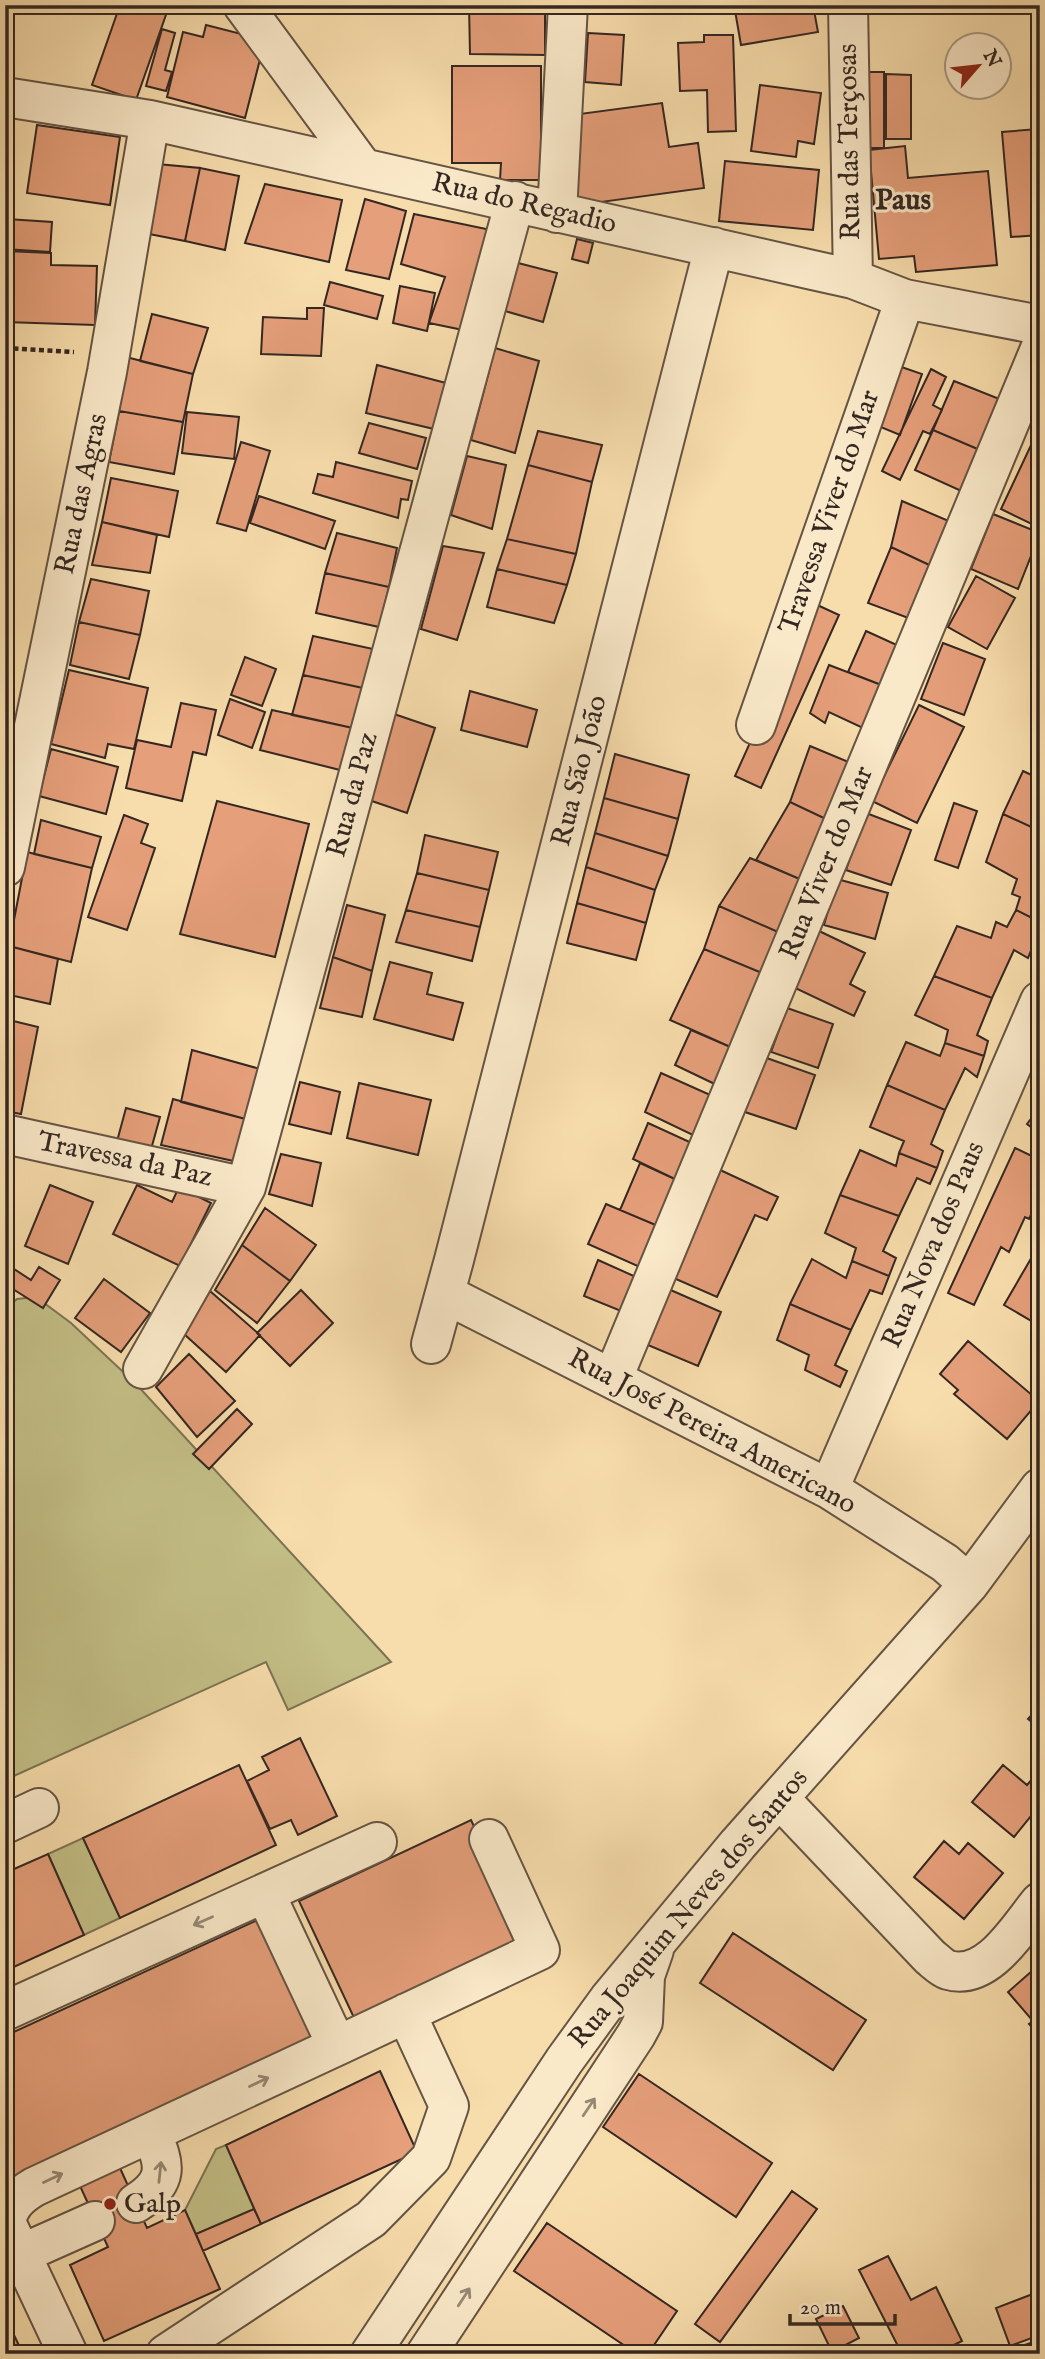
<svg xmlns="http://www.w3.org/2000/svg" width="1045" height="2359" viewBox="0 0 1045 2359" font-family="'IM FELL English',serif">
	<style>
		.green { fill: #c3bf86; stroke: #7c7354; stroke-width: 2 }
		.building { fill: #e59f7a; stroke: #342722; stroke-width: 2 }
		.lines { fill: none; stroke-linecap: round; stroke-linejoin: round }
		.minor-casing { stroke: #655444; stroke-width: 42 }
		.path { stroke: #342722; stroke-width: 4.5; stroke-dasharray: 5 3.5; stroke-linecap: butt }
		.minor { stroke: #fae9c9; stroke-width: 38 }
		.oneway { stroke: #978876 }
		.poi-dot { fill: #8f2418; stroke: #fae9c9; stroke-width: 2.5 }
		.labels { text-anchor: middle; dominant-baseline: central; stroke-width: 6; stroke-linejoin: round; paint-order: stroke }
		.street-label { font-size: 28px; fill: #342722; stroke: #fae9c9 }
		.poi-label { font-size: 28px; fill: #342722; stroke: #fae9c9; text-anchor: start }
		.neighbourhood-label { font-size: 30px; font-weight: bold; fill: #342722; stroke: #fae9c9 }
	</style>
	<rect width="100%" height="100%" fill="#f8ddac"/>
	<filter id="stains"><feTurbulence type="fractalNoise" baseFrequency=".00286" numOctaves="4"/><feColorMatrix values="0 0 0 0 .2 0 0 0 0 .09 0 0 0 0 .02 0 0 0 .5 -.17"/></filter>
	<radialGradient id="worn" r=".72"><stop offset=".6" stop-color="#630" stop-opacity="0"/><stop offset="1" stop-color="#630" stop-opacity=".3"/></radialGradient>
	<path class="green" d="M36 1297 71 1323 137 1385 391 1662 288 1710 266 1662 5 1780V1309L17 1299Z
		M83 1838 120 1918 84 1935 48 1854Z
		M226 2145 254 2209 196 2234 185 2210 216 2149Z"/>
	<path class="building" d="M120 5H157L168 9 136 100 92 85Z
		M469 5H545V55L470 54Z
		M734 5H778L779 10 813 5 818 32 741 45Z
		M206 25 265 40 245 118 167 97 183 32 203 37Z
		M162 29 175 33 165 70 172 72 166 91 146 86Z
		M588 33 624 35 621 85 585 82Z
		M704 35H733L736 131 708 132 707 90 680 91 678 43 704 42Z
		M452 66H541V180H500L501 163H452Z
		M857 72H884V148H856Z
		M886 74 911 75V139H886Z
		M760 85 821 93 814 144 798 141 796 157 751 151Z
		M662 103 669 147 698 143 704 188 572 206 566 167 579 165 572 115Z
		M5 122 13 124 5 165Z
		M37 125 120 137 110 205 27 193Z
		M1038 129 1040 235 1011 237 1002 132Z
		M905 146 908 178 988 171 997 265 916 272 914 256 879 259 869 150Z
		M725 161 819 170 813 230 719 221Z
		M157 164 200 168 185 241 144 233Z
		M200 168 239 176 225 250 185 241Z
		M265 184 342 200 329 262 245 243Z
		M365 199 406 211 389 279 346 270Z
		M414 214 491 230 463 330 429 323 445 277 401 264Z
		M7 219 52 222 50 252 5 249Z
		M577 239 593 243 588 263 572 259Z
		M5 251 51 253V265L97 266 95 325 5 322Z
		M518 263 557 273 543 322 505 311Z
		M330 282 383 296 377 319 324 305Z
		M400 286 435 293 427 331 393 323Z
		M307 308H324L321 356 261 354 263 317 307 319Z
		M152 314 208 328 193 374 140 361Z
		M495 348 539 361 515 453 471 440Z
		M126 357 193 374 183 422 119 411Z
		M887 362 922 374 900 435 866 421Z
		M377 365 446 383 434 429 366 413Z
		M931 369 946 377 933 405 942 410 930 434 923 431 900 480 882 471Z
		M954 381 1007 402 987 453 933 430Z
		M119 411 183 422 174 474 109 462Z
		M187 412 239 417 234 459 182 453Z
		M369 423 426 438 417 469 359 453Z
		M1040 426V528L1001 509Z
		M933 430 987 453 970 495 915 470Z
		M538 431 602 445 592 482 528 465Z
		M241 442 270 451 246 531 217 523Z
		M467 456 506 465 492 529 451 515Z
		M336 462 412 481 408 500 401 499 398 518 313 493 318 474 333 477Z
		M528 465 592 482 576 554 507 539Z
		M111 478 178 491 169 537 102 522Z
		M259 496 335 521 325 549 250 523Z
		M902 501 958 525 940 570 891 547Z
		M993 514 1040 533 1018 589 971 569Z
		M102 522 157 535 150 573 92 565Z
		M337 533 397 548 389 587 325 573Z
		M507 539 576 554 567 585 497 569Z
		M443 546 484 553 457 640 421 629Z
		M891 547 940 570 919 622 868 603Z
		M497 569 567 585 554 623 487 607Z
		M325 573 389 587 379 627 316 613Z
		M976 576 1015 598 987 649 948 627Z
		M91 579 149 591 140 635 79 622Z
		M813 603 839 615 761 788 735 776Z
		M79 622 140 635 129 679 70 665Z
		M866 631 899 646 884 686 848 672Z
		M313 636 373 649 363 688 303 675Z
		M943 643 985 659 964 715 921 699Z
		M245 657 276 669 262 706 231 695Z
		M829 665 884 686 865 729 829 712 825 723 810 713Z
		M69 670 148 688 134 749 108 744 105 758 51 744Z
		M303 675 363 688 353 728 292 715Z
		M470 691 537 710 527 747 461 730Z
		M230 699 265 712 252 748 218 735Z
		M181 703 216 710 206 755 193 752 182 801 126 788 137 740 171 747Z
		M919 705 964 727 917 823 872 801Z
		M272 710 353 728 340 770 260 750Z
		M394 714 435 728 407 813 366 799Z
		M810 746 851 763 828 820 790 802Z
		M51 749 118 767 106 814 39 796Z
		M615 754 689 775 678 819 604 798Z
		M1023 771 1040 779V831L1003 814Z
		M604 798 678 819 668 856 595 833Z
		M217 801 309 824 275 957 180 934Z
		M790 802 828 820 802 880 756 860Z
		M954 803 977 811 958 868 935 860Z
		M866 813 911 830 891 885 846 870Z
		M1003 814 1040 831V922L1016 910 1020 897 1012 894 1017 879 986 862Z
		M124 815 148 824 141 843 155 848 127 930 88 917Z
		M41 820 101 837 92 868 34 854Z
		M595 833 668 856 655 890 586 867Z
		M425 835 498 852 489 890 417 873Z
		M27 852 92 868 71 962 9 946Z
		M750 858 802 880 778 932 719 906Z
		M586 867 655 890 646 923 577 903Z
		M417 873 489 890 480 927 406 910Z
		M837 879 888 893 875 939 824 925Z
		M577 903 646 923 636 960 567 943Z
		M347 905 385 915 372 971 333 957Z
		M719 906 778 932 762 973 704 949Z
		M406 910 480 927 472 961 396 942Z
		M1016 910 1040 922V928L1028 958 1014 950 992 998 934 976 957 926 991 938 996 922 1007 927Z
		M817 930 865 953 850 984 865 992 854 1016 791 986Z
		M9 946 58 959 50 1004 5 994V964Z
		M704 949 762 973 735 1049 670 1020Z
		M333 957 372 971 362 1017 320 1008Z
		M390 962 432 973 427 994 463 1003 453 1040 374 1019Z
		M934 976 992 998 977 1035 988 1041 984 1056 945 1043 948 1030 915 1015Z
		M787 1008 833 1024 818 1068 771 1052Z
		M5 1019 38 1027 21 1114 5 1111Z
		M691 1030 735 1049 721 1087 675 1065Z
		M906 1042 940 1056 945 1043 984 1056 977 1077 965 1068 945 1110 887 1085Z
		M192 1050 260 1069 249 1120 181 1102Z
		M761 1056 815 1075 796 1129 742 1111Z
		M661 1073 717 1098 699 1138 645 1112Z
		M300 1082 340 1092 331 1134 289 1124Z
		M359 1083 431 1100 418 1155 347 1138Z
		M887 1085 945 1110 931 1144 943 1151 937 1168 899 1153 904 1141 870 1127Z
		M173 1099 249 1120 238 1162 161 1145Z
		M1040 1107V1134L1027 1124Z
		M126 1108 160 1117 150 1153 116 1145Z
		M648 1123 694 1144 679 1181 633 1159Z
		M1015 1148 1040 1160V1196L1029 1219 1025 1217 1009 1252 1001 1247 974 1305 948 1293Z
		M860 1150 896 1166 899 1153 937 1168 930 1184 917 1178 899 1216 840 1195Z
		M281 1154 321 1163 312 1206 269 1194Z
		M640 1163 679 1181 658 1226 620 1210Z
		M718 1169 778 1197 767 1220 755 1215 717 1297 669 1276Z
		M50 1185 93 1202 68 1264 25 1246Z
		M137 1185 172 1202 179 1187 211 1203 180 1266 113 1234Z
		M840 1195 899 1216 883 1251 896 1258 889 1276 852 1261 856 1248 825 1233Z
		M606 1204 658 1226 642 1268 588 1244Z
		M265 1208 316 1245 290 1281 242 1245Z
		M1040 1243V1326L1004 1305Z
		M242 1245 290 1281 257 1323 215 1290Z
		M812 1259 846 1278 852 1261 889 1276 882 1294 870 1290 851 1330 790 1304Z
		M598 1260 636 1277 621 1311 584 1296Z
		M11 1267 31 1280 39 1267 60 1280 43 1308 5 1284V1276Z
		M104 1279 150 1313 121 1352 75 1318Z
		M666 1288 721 1312 698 1366 643 1343Z
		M301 1290 333 1323 290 1366 257 1333Z
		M210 1291 260 1335 226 1372 184 1334Z
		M790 1304 851 1330 835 1365 847 1371 840 1387 805 1370 809 1355 777 1340Z
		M968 1341 1039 1401 1007 1439 954 1394 958 1390 940 1374Z
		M189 1354 235 1401 197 1437 156 1387Z
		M237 1409 252 1424 209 1469 193 1454Z
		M1040 1706V1729L1028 1719Z
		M300 1738 337 1816 298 1835 291 1820 270 1829 247 1781 269 1770 262 1757Z
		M239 1765 276 1845 120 1918 83 1838Z
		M1003 1765 1027 1785 1034 1777 1040 1782V1805L1014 1837 972 1802Z
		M471 1820 528 1941 356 2022 299 1901Z
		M944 1841 959 1854 968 1843 1003 1873 964 1919 914 1877Z
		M48 1854 84 1935 5 1971V1873Z
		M262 1918 318 2039 5 2183V2036Z
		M733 1933 866 2020 833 2070 700 1983Z
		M1040 1964V2037L1029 2024 1033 2021 1008 1992Z
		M380 2071 417 2152 261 2224 226 2145Z
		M639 2074 772 2163 736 2217 603 2127Z
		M120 2168 147 2228 185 2210 220 2289 104 2341 70 2265 108 2247 80 2186Z
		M792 2191 817 2209 720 2342 695 2324Z
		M254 2209 261 2224 203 2251 196 2234Z
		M547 2223 677 2311 648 2354H637L514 2271Z
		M888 2256 911 2300 936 2287 962 2341 936 2354H902L859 2270Z
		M1038 2292 1040 2335 1010 2346 996 2308Z
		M843 2306 859 2338 832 2352 816 2319Z
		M5 2316 23 2354H5Z
		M1040 2340V2354H997Z"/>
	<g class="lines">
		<defs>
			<path id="minor" d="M243 5 363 168
				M848 5 853 279
				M5 97 150 120 808 269 853 279 905 299 1040 325
				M557 213 568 5
				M756 725 905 299
				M5 867 107 372 150 120
				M5 1134 246 1187
				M445 1294 829 1489 945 1563 969 1584
				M431 1344 454 1260 714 247
				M143 1369 246 1187 515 201
				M613 1378 1040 349
				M829 1489 1040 1001
				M779 1798 930 1957C935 1961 942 1968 948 1970 988 1982 1019 1927 1040 1902
				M5 1824 39 1808
				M5 2011 377 1842
				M337 2046 540 1950 489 1839
				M136 2203C169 2182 166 2165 151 2133
				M21 2254 95 2221
				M68 2354 6 2222C9 2205 19 2196 34 2187L337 2046 265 1893
				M166 2354 371 2219 431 2158 449 2106 406 2013
				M370 2354 564 2061 609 1999 738 1844 969 1584 1040 1488
				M426 2354 636 2035 643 2022 645 1976 654 1950"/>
		</defs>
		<use href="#minor" class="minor-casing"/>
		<path class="path" d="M5 348 74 352"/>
		<use href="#minor" class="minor"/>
	</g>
	<defs><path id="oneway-shaft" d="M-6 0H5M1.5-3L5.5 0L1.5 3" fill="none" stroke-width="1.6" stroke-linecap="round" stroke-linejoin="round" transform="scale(1.75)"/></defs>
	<g class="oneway">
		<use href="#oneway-shaft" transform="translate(203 1921) rotate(156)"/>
		<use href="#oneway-shaft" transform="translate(259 2082) rotate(-25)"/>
		<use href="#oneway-shaft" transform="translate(589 2107) rotate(-56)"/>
		<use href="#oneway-shaft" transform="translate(160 2172) rotate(-84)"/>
		<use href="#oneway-shaft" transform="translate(53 2178) rotate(-25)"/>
		<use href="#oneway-shaft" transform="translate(464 2297) rotate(-57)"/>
	</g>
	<circle class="poi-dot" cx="110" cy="2204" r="7"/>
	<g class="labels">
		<g class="street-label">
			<text transform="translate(850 142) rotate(-91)">Rua das Terçosas</text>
			<text transform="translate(524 204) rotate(13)">Rua do Regadio</text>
			<text transform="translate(82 494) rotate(-78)">Rua das Agras</text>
			<text transform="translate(830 512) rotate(-71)">Travessa Viver do Mar</text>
			<text transform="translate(580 771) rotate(-76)">Rua São João</text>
			<text transform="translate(353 795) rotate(-75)">Rua da Paz</text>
			<text transform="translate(827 863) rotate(-68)">Rua Viver do Mar</text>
			<text transform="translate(125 1160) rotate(12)">Travessa da Paz</text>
			<text transform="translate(934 1245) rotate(-67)">Rua Nova dos Paus</text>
			<text transform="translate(712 1432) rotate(28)">Rua José Pereira Americano</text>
			<text transform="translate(689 1909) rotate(-50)">Rua Joaquim Neves dos Santos</text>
		</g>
		<g class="poi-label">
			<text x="124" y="2204">Galp</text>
		</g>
		<g class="neighbourhood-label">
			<text x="903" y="201">Paus</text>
		</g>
	</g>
	<rect width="1045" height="2359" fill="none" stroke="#f8ddac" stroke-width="28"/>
	<rect x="7" y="7" width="1031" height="2345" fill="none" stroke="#342722" stroke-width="3.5"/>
	<rect x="14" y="14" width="1017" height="2331" fill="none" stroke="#342722" stroke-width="2"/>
	<g transform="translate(978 66) rotate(62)"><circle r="33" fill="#fae9c9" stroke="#ab9b86" stroke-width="2"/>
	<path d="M0-5L12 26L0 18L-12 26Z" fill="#8f2418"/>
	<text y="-10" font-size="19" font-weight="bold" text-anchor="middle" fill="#342722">N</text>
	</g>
	<path d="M790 2314v10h105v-10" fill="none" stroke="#342722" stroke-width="3.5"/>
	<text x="800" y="2314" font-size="21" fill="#342722" stroke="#fae9c9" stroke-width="5" paint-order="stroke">20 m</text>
	<rect width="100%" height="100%" filter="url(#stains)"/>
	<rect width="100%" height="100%" fill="url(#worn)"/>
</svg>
